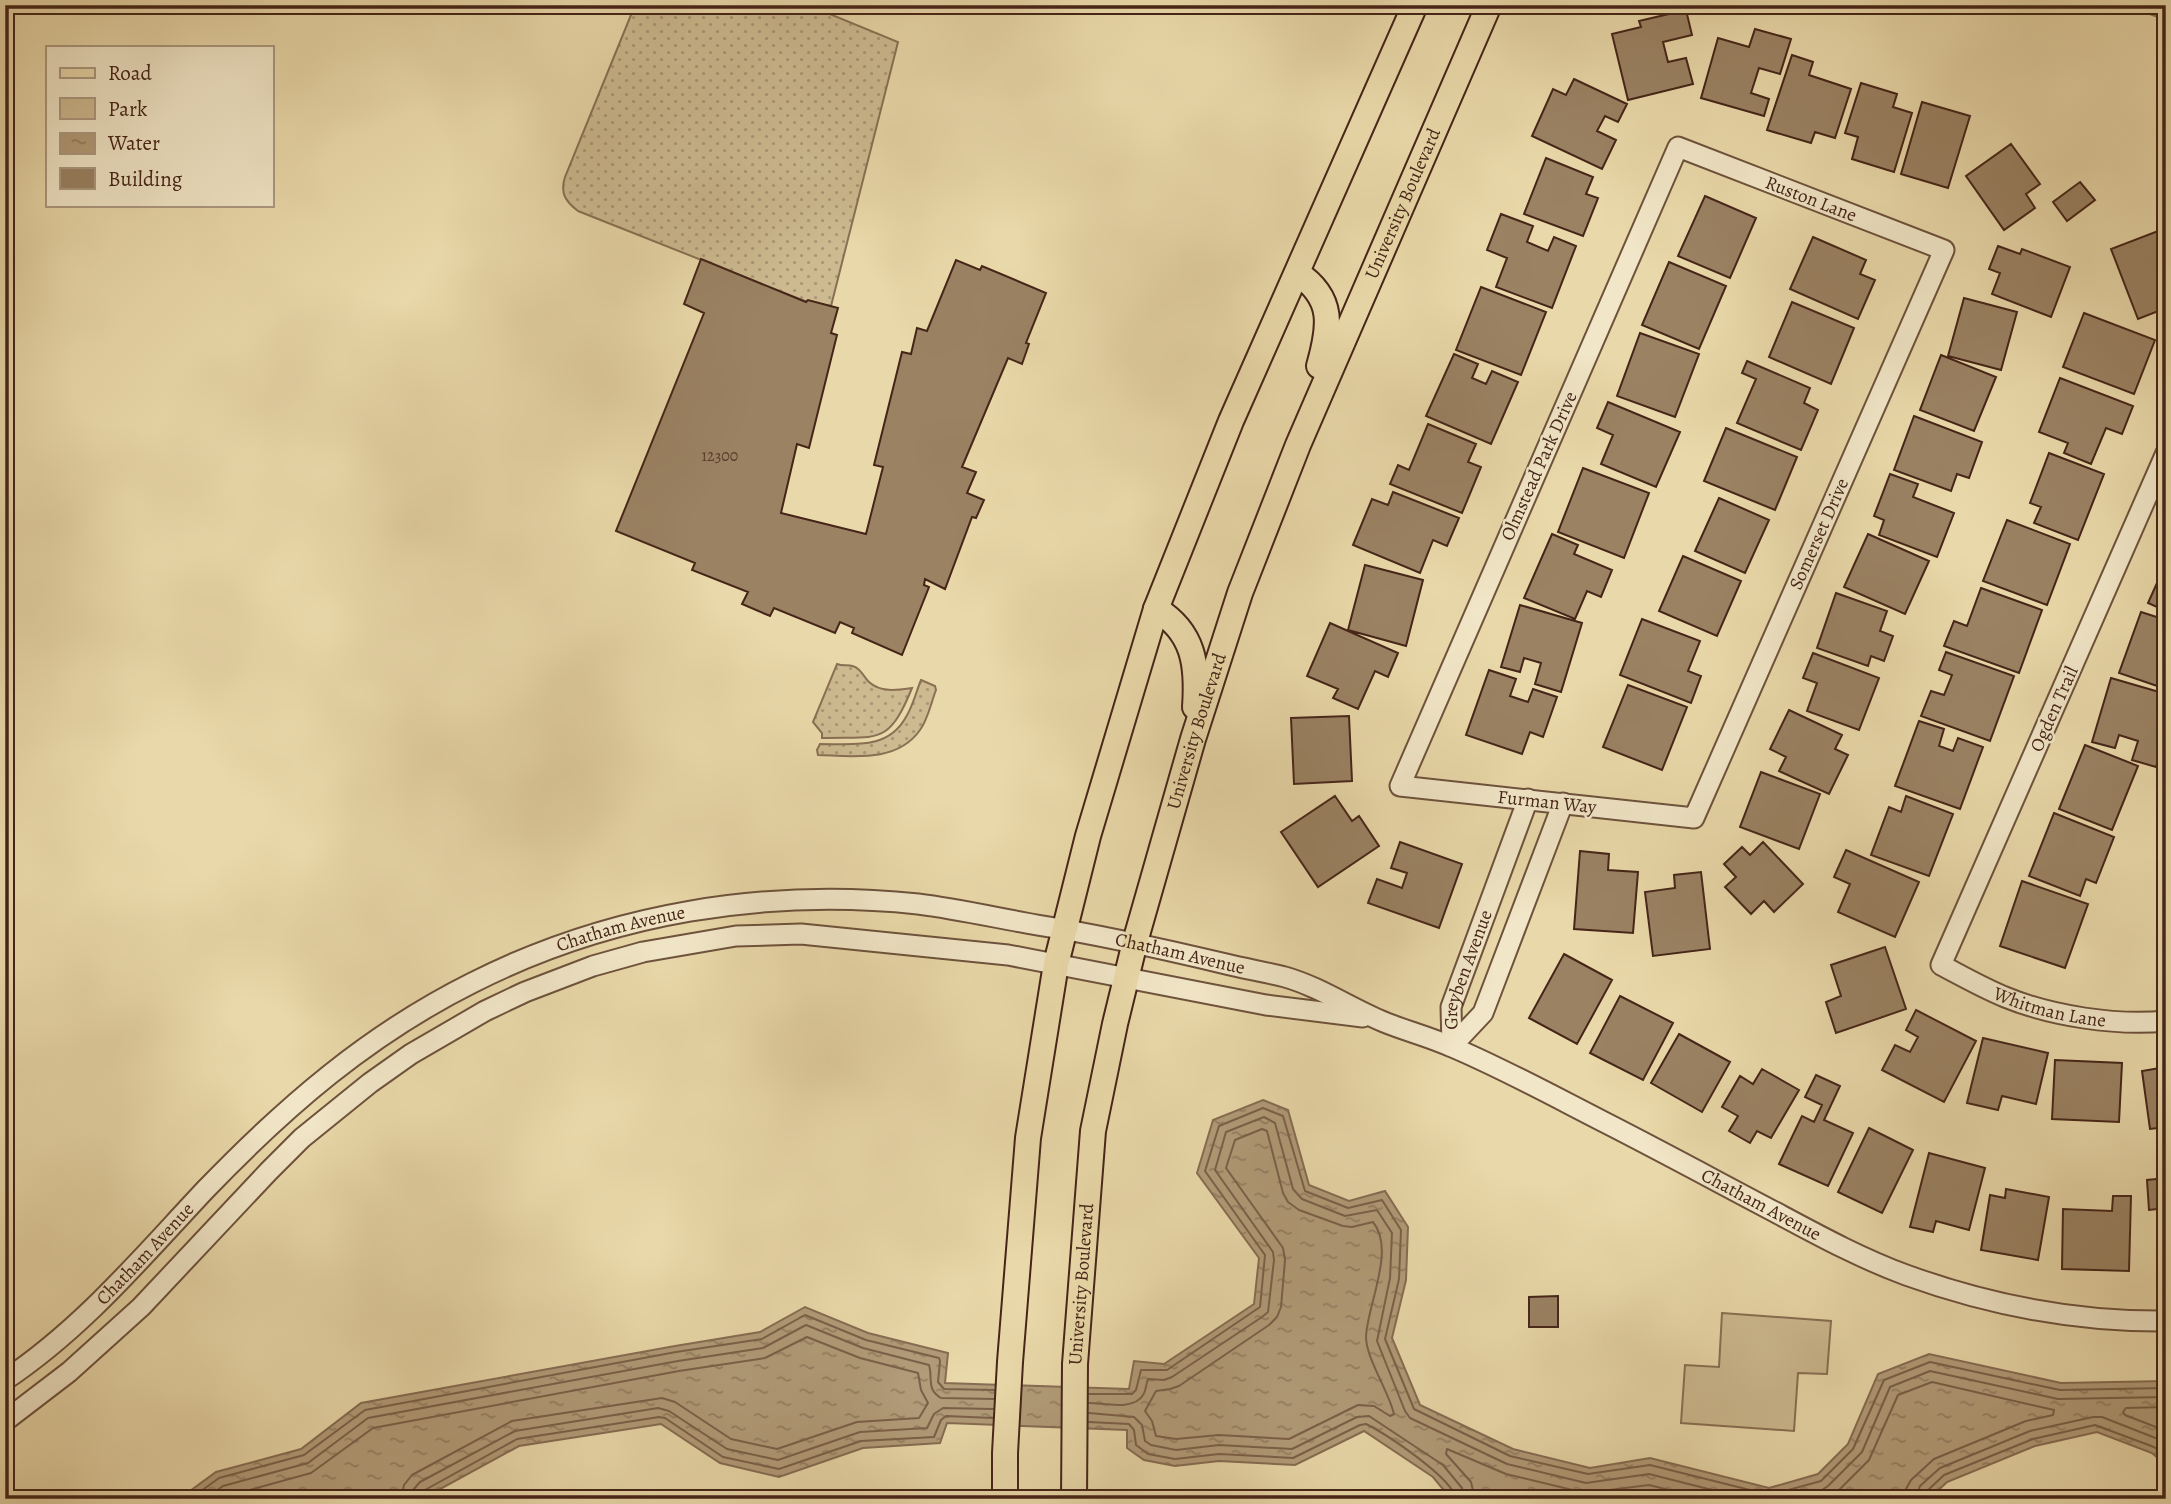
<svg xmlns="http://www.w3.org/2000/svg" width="2171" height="1504" viewBox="0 0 2171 1504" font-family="Alegreya,serif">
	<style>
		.grass { fill: url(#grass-dots); stroke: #897054; stroke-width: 2 }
		.park { fill: #cdba90; stroke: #897054; stroke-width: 2 }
		.water { fill: url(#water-ripples); stroke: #866c52; stroke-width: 2 }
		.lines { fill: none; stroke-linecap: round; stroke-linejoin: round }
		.shore { stroke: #7b6048; stroke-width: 2 }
		.stream { stroke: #866c52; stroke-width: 6 }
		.building { fill: #9a8263; stroke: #452518; stroke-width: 2 }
		.minor-casing { stroke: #6e523c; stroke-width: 23 }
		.major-casing { stroke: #452518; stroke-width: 28 }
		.minor { stroke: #f1e6c7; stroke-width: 19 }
		.major { stroke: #e9d8a9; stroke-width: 24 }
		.labels { text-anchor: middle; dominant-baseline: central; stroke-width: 5; stroke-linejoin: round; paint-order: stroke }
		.number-label { font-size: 16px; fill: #5a3c2b }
		.street-label { font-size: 19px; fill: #452518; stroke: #f1e6c7 }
	</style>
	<defs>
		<pattern id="grass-dots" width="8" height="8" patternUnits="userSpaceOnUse" patternTransform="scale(1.75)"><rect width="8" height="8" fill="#cdba90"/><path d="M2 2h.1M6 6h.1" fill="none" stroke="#a89775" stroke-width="1.8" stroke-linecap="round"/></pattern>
		<pattern id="water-ripples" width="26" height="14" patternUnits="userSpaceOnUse" patternTransform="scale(1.75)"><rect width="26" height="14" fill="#b19b78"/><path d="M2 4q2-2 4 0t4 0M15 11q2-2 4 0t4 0" fill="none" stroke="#927e61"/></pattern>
	</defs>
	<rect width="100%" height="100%" fill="#e9d8a9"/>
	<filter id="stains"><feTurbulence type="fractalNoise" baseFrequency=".00286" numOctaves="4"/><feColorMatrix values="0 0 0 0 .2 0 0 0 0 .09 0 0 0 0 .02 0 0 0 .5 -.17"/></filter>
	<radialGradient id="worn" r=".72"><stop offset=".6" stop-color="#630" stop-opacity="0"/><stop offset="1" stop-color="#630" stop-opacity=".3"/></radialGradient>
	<path class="grass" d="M635 5H808L898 42 831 306 807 302 578 211C565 201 560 193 565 177Z
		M837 664C844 667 852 663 858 669 862 672 865 678 869 682 881 693 898 690 912 688 888 747 878 736 822 738V733L813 722Z
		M921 680 935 686 936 690C931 703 928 719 920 730 897 763 853 756 818 755L817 750 820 744C853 744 888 750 906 717 913 706 916 692 921 680Z"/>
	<path class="park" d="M1722 1313 1831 1321 1827 1374 1798 1373 1794 1431 1681 1423 1685 1365 1719 1367Z"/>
	<path class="water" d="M1263 1100 1288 1110 1309 1185 1349 1201 1385 1191 1408 1227 1406 1280 1392 1338 1420 1405 1513 1449 1590 1468 1650 1458 1769 1488 1818 1474 1848 1444 1878 1374 1929 1354 2061 1383 2166 1381V1465L2152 1453 2097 1432 2035 1446 1947 1482 1929 1499H1451L1433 1477 1364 1431 1295 1465 1219 1461 1175 1466 1144 1460 1127 1448V1430L947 1423 940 1443 863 1448 779 1477 720 1463 661 1424 519 1446 422 1499H179L216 1472 301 1449 361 1403 675 1346 760 1332 805 1307 868 1333 948 1353 945 1383 1129 1389 1134 1361 1164 1364 1254 1304 1259 1258 1197 1173 1213 1120Z"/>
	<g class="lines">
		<path class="shore" d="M1262 1129 1267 1131 1283 1193 1288 1202 1299 1210 1343 1226 1352 1227 1373 1222C1396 1250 1367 1305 1366 1337 1366 1358 1389 1392 1394 1414L1390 1416 1374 1406 1358 1405 1289 1439 1219 1435 1176 1439 1156 1436 1152 1421 1145 1411 1156 1391 1170 1389 1179 1386 1269 1325 1277 1317 1281 1307 1285 1260 1283 1248 1226 1168 1235 1140Z
			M1089 1394H1132L1136 1390 1141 1370H1167L1260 1307 1265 1255 1205 1171 1219 1126 1263 1108 1283 1116 1305 1191 1348 1208 1382 1200 1401 1230 1399 1279 1385 1339 1414 1409 1510 1456 1588 1474 1650 1465 1770 1495 1821 1481 1853 1449 1884 1380 1930 1362 2060 1390 2166 1388
			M1089 1403C1103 1403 1134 1411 1143 1395 1146 1391 1146 1384 1148 1379L1164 1380 1172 1377 1262 1317 1268 1312 1274 1260 1273 1252 1215 1170 1226 1132 1264 1117 1275 1123 1293 1189 1302 1199 1345 1216 1377 1210 1392 1233 1390 1278 1377 1341 1405 1411 1410 1418 1507 1464 1586 1483 1649 1474 1748 1499
			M2166 1407 2126 1408 2123 1412 2125 1415 2166 1431
			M1089 1413 1134 1417 1142 1425 1145 1441 1151 1445 1176 1450 1219 1445 1292 1449 1357 1417 1369 1416 1443 1465 1462 1488 1465 1499
			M1089 1422 1129 1424 1134 1430 1136 1445 1148 1454 1175 1459 1219 1454 1293 1458 1360 1425 1366 1424C1386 1434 1453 1478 1456 1499
			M190 1499 219 1478 304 1455 365 1410 676 1352 762 1339 805 1315 866 1340 939 1358 940 1361 938 1382 944 1389 994 1390
			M205 1499 223 1486 308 1463 368 1418 678 1361 763 1348 806 1325 863 1348 929 1365C933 1378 926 1389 941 1398L994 1399
			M223 1499 228 1496 311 1473 373 1428 679 1371 765 1358 807 1337 860 1358 918 1373 921 1390 928 1403 919 1418 857 1422 777 1449 731 1439 675 1402 662 1398 512 1421 412 1475 404 1485 401 1499
			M412 1499 413 1490 420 1482 515 1431 658 1408 669 1411 727 1449 778 1460 860 1432 927 1428 934 1414 943 1408 993 1409
			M421 1499V1493L425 1490 517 1439 659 1417 665 1418 723 1457 779 1469 861 1441 934 1437 941 1420 946 1416 993 1418
			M1475 1499 1471 1482 1446 1454 1447 1449 1506 1474 1585 1493 1649 1485 1705 1499
			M1788 1499 1822 1490 1828 1486 1862 1452 1890 1387 1930 1371 2058 1399 2166 1397
			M1828 1499 1835 1494 1869 1460 1898 1395 1932 1382 2054 1410 2053 1415 2026 1421 1934 1459 1911 1480 1906 1489 1905 1499
			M1916 1499 1920 1486 1940 1468 2030 1431 2093 1417H2102L2158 1439 2166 1445
			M1925 1499 1926 1492 1944 1475 2033 1439 2095 1425 2154 1447 2166 1456"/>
		<path class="stream" d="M2131 5 2166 18"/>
	</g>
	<path class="building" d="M1686 10 1692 35 1663 42 1668 62 1686 58 1693 84 1628 100 1612 34 1641 27 1639 21Z
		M1755 29 1791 39 1780 74 1759 68 1751 93 1769 99 1764 116 1701 98 1718 38 1749 47Z
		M1792 55 1813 62 1809 75 1851 89 1835 138 1815 132 1811 143 1767 130Z
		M1574 79 1627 104 1618 122 1605 116 1597 131 1616 140 1602 169 1532 136 1553 89 1566 95Z
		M1861 83 1897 94 1893 107 1912 113 1894 172 1852 159 1858 137 1845 133Z
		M1922 102 1970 116 1948 188 1901 174Z
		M2011 144 2040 184 2026 194 2035 208 2004 230 1966 176Z
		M1546 158 1593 177 1586 194 1598 198 1583 236 1524 214Z
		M2080 182 2095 200 2067 221 2053 202Z
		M1705 196 1756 218 1730 278 1678 256Z
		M1501 214 1533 226 1527 242 1548 251 1554 237 1576 246 1552 308 1496 287 1507 258 1487 250Z
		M2166 228V308L2138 319 2111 249Z
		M1813 237 1866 260 1860 274 1875 280 1858 319 1790 289Z
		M1998 246 2020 254 2022 249 2070 267 2051 317 1992 294 2000 273 1989 269Z
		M701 259 806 302 808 300 838 308 831 333 837 335 809 448 797 444 781 513 866 534 883 467 874 465 902 352 911 354 917 328 927 331 956 260 980 270 982 266 1046 293 1026 343 1029 344 1022 364 1008 358 962 467 976 472 967 493 984 500 976 518 972 517 945 589 925 579 924 585 929 587 902 655 852 633 854 628 840 622 835 633 774 608 770 616 742 604 748 592 692 570 695 563 616 531 704 313 684 304Z
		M1669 262 1726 286 1699 349 1642 325Z
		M1481 287 1546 312 1521 375 1456 350Z
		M1964 298 2017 312 2001 370 1948 356Z
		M1792 302 1854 328 1831 384 1769 357Z
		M2084 313 2155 340 2134 394 2063 367Z
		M1640 333 1699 354 1675 417 1617 396Z
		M1454 354 1478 364 1472 378 1486 384 1492 371 1518 382 1491 444 1426 416Z
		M1941 355 1996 377 1974 431 1920 410Z
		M1747 361 1810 388 1804 403 1818 410 1801 450 1737 423 1756 379 1742 373Z
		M2060 378 2133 406 2122 434 2106 428 2091 464 2064 453 2068 443 2039 432Z
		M1608 402 1680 432 1656 487 1601 464 1613 435 1597 428Z
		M1914 416 1982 442 1969 478 1957 474 1951 491 1894 470Z
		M1428 424 1476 444 1468 462 1481 467 1462 513 1390 484 1398 465 1409 470Z
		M1726 428 1797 457 1775 510 1704 481Z
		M2049 453 2104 474 2078 540 2034 523 2041 507 2030 503Z
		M1583 468 1649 493 1624 558 1558 532Z
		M1890 474 1918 484 1913 497 1954 513 1937 557 1879 535 1884 520 1874 516Z
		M1393 492 1459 518 1447 546 1433 540 1420 573 1353 545 1372 499 1388 505Z
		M1719 498 1769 520 1745 573 1695 551Z
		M2007 520 2070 544 2047 605 1983 581Z
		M1552 534 1578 545 1574 554 1612 570 1601 597 1587 591 1575 619 1524 598Z
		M1868 534 1929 561 1905 614 1844 587Z
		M1683 556 1741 581 1717 636 1659 611Z
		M2166 563V611L2148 603Z
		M1365 565 1423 580 1406 646 1348 630Z
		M1981 588 2042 610 2019 673 1944 646 1954 621 1967 626Z
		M1836 593 1887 611 1880 631 1893 636 1884 661 1871 656 1868 666 1817 648Z
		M1520 605 1582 623 1561 692 1535 684 1541 663 1524 658 1520 672 1501 667Z
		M2141 612 2166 620V689L2119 673Z
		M1642 619 1700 641 1688 671 1701 676 1691 703 1620 675Z
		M1330 623 1398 653 1388 677 1375 671 1358 709 1333 698 1338 689 1307 676Z
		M1946 652 2014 676 1990 741 1921 716 1931 691 1944 695 1952 675 1939 670Z
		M1813 653 1879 678 1859 730 1807 711 1817 683 1803 678Z
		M1489 670 1516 679 1510 696 1528 702 1533 689 1557 697 1543 737 1530 732 1522 754 1466 735Z
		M2111 678 2166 694 2157 726 2166 728V733L2156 767 2132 760 2138 741 2119 735 2115 748 2092 742Z
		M1628 685 1687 707 1662 770 1603 747Z
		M1789 710 1842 735 1835 749 1848 755 1829 794 1779 771 1786 757 1770 749Z
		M1349 716 1352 781 1294 784 1291 718Z
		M1919 721 1944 729 1939 746 1953 751 1958 738 1983 747 1960 809 1895 786Z
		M2085 745 2138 766 2112 830 2059 809Z
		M1761 772 1820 794 1799 849 1740 827Z
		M1335 796 1352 821 1359 816 1379 846 1318 887 1281 832Z
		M1906 796 1953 814 1929 876 1871 855 1889 807 1901 812Z
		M2054 813 2114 837 2096 883 2086 879 2080 896 2029 876Z
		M1400 842 1462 864 1439 928 1368 903 1377 879 1402 888 1407 873 1391 868Z
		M1763 842 1803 884 1774 912 1764 901 1751 914 1725 887 1736 877 1724 864 1742 847 1750 855Z
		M1846 850 1919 882 1895 937 1838 912 1850 884 1834 877Z
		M1580 851 1609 854 1608 870 1638 872 1633 933 1574 929Z
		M1701 872 1710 949 1653 956 1645 892 1675 888 1674 875Z
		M2022 881 2088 904 2065 968 2000 946Z
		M1885 947 1906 1009 1836 1033 1826 1002 1841 996 1831 965Z
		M1564 954 1612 980 1577 1044 1529 1018Z
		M1620 996 1673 1023 1643 1080 1590 1053Z
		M1916 1010 1976 1041 1944 1102 1882 1070 1895 1045 1910 1052 1918 1037 1906 1030Z
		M1679 1034 1730 1062 1702 1112 1651 1083Z
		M1983 1038 2048 1053 2036 1104 2002 1096 1998 1110 1967 1103Z
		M2055 1060 2122 1063 2119 1122 2052 1119Z
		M2166 1067V1127L2150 1129 2142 1071Z
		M1762 1069 1799 1090 1771 1138 1757 1131 1750 1143 1729 1131 1738 1116 1722 1107 1740 1076 1753 1084Z
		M1816 1075 1840 1086 1824 1120 1853 1133 1828 1186 1779 1164 1802 1116 1814 1122 1822 1105 1805 1097Z
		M1869 1128 1913 1150 1882 1213 1838 1192Z
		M1929 1153 1985 1168 1969 1230 1936 1221 1933 1232 1910 1227Z
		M2166 1178V1208L2149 1210 2147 1180Z
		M2006 1189 2049 1197 2038 1260 1981 1250 1990 1195 2005 1198Z
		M2113 1196H2131L2129 1271 2062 1269 2063 1209 2112 1211Z
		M2161 1238H2166V1274H2164Z
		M1558 1296V1327H1529V1297Z"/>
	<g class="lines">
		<defs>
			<g id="minor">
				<path d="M1678 147 1944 250 1694 818 1400 786Z"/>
				<path id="s1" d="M2166 453 1941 965C1962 976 1983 988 2005 997 2051 1016 2116 1026 2166 1021"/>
				<path d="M1452 1046 1483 1013 1563 803"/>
				<path id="s2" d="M1452 1046 1451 1007 1528 799"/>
				<path id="s3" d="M5 1380C83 1328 142 1257 206 1189 286 1106 368 1035 472 983 610 913 765 888 918 904 958 909 997 918 1037 925 1101 935 1163 949 1226 964 1246 969 1266 972 1285 977 1320 987 1350 1008 1384 1022 1406 1031 1430 1037 1452 1047 1502 1068 1555 1097 1604 1122 1661 1151 1718 1182 1775 1212 1818 1235 1860 1258 1906 1275 1989 1305 2076 1322 2166 1321"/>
				<path d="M5 1421 69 1372 141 1307 269 1171 302 1138 370 1083 411 1054 485 1011 525 992 593 966 643 952 736 936 801 934 1008 955 1266 1005 1363 1017"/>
			</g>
			<g id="major">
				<path d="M1297 273C1335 298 1330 327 1319 366"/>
				<path d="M1156 609C1194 632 1198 665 1195 707"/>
				<path d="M1005 1499V1453L1010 1362 1028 1138 1056 964 1088 836 1156 609 1231 421 1415 5"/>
				<path id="s4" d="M1074 1499 1075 1364 1093 1131 1115 1024 1135 942 1193 739 1240 593 1298 445 1489 5"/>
			</g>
		</defs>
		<use href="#minor" class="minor-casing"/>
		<use href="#major" class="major-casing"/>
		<use href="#minor" class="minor"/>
		<use href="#major" class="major"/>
	</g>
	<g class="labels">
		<g class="number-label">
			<text x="720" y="456">12300</text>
		</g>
		<g class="street-label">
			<text transform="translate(1811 199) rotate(21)">Ruston Lane</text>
			<text stroke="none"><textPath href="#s4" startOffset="1349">University Boulevard</textPath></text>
			<text transform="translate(1539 466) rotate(-66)">Olmstead Park Drive</text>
			<text transform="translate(1819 534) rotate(-66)">Somerset Drive</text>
			<text transform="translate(2054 709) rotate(-66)">Ogden Trail</text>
			<text stroke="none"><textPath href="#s4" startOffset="782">University Boulevard</textPath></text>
			<text transform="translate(1547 802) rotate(6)">Furman Way</text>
			<text stroke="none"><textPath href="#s3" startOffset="775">Chatham Avenue</textPath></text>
			<text stroke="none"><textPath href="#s3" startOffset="1342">Chatham Avenue</textPath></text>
			<text stroke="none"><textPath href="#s2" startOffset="79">Greyben Avenue</textPath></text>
			<text stroke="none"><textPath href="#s1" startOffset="677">Whitman Lane</textPath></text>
			<text stroke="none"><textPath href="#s3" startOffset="1978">Chatham Avenue</textPath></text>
			<text stroke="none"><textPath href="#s3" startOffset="189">Chatham Avenue</textPath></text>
			<text stroke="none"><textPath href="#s4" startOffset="215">University Boulevard</textPath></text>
		</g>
	</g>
	<rect width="2171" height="1504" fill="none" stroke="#e9d8a9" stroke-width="28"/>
	<rect x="7" y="7" width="2157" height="1490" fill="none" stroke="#452518" stroke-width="3.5"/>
	<rect x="14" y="14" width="2143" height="1476" fill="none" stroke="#452518" stroke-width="2"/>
	<rect x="46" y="46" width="228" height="161" fill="#f1e6c7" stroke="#ac9981" stroke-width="2"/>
	<rect x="60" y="68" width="35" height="10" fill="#e9d8a9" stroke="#ac9981" stroke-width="2"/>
	<text x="108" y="80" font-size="21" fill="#452518">Road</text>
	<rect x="60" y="98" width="35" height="21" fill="#cdba90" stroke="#ac9981" stroke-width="2"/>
	<text x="108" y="116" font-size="21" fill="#452518">Park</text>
	<rect x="60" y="133" width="35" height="21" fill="url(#water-ripples)" stroke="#ac9981" stroke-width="2"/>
	<text x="108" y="150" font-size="21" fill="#452518">Water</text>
	<rect x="60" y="168" width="35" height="21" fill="#9a8263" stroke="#ac9981" stroke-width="2"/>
	<text x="108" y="186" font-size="21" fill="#452518">Building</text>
	<rect width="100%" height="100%" filter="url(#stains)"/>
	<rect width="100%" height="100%" fill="url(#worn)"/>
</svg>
